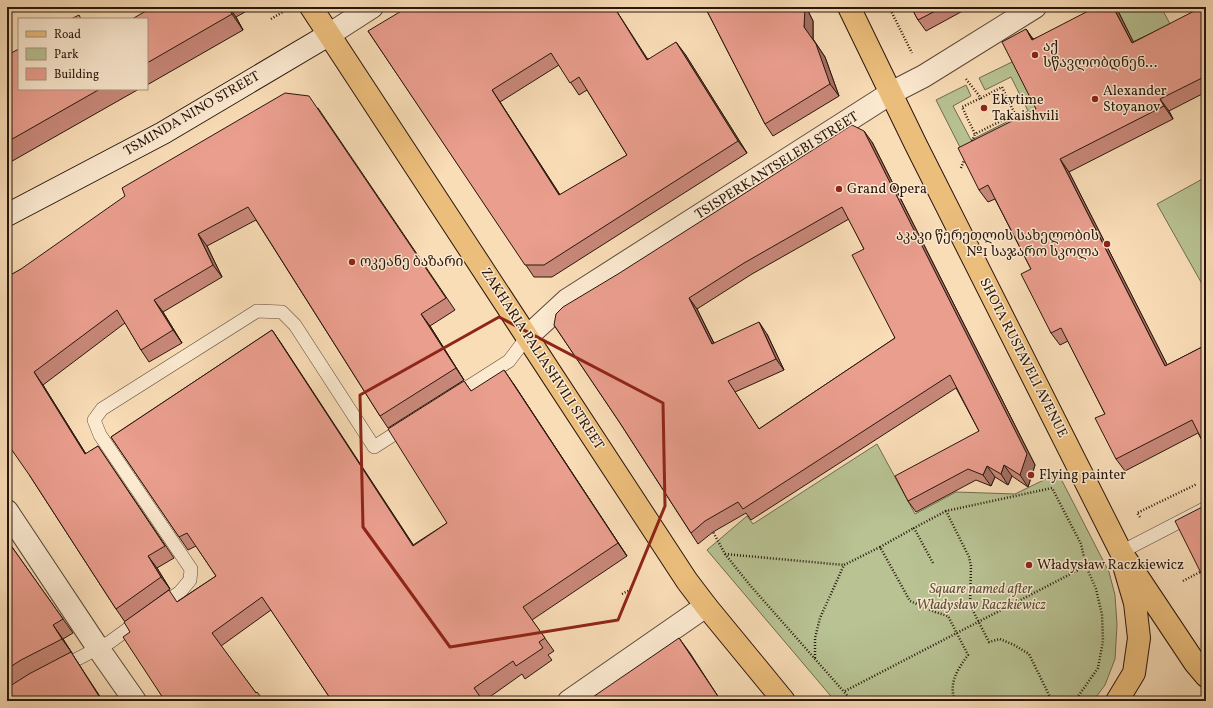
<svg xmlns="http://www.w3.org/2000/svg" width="1213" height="708" viewBox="0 0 1213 708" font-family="Vollkorn,'Noto Serif Georgian',serif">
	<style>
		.green { fill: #b8c293; stroke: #706c50 }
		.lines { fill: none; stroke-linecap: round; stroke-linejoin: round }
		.service-casing { stroke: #5c4837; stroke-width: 14 }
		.minor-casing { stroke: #5c4837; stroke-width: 24 }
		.secondary-casing { stroke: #28160c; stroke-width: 24 }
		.primary-casing { stroke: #28160c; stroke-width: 24 }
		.path { stroke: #28160c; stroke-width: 2.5; stroke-dasharray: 1 2; stroke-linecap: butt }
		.service { stroke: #fbe9d0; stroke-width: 13 }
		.minor { stroke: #fbe9d0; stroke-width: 22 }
		.secondary { stroke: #fbe9d0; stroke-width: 22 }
		.primary { stroke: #ecbe7c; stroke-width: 22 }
		.wall { fill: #c9887a; stroke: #28160c; fill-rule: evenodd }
		.shaded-wall { fill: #a46f63; stroke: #28160c }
		.building { fill: #ea9e8e; stroke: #28160c; fill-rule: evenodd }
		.marked { fill: none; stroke: #8f2418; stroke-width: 3; stroke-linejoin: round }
		.poi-dot { fill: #8f2418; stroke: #fbe9d0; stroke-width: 1.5 }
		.labels { text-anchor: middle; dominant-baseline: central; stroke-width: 3; stroke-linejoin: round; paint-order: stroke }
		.poi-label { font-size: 14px; fill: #28160c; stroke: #fbe9d0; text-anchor: start }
		.street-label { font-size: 14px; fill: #28160c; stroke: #fbe9d0 }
		.park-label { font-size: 14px; font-style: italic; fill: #5a523b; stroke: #fbe9d0 }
	</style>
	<rect width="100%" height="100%" fill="#f9ddb7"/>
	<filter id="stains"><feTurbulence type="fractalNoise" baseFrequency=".005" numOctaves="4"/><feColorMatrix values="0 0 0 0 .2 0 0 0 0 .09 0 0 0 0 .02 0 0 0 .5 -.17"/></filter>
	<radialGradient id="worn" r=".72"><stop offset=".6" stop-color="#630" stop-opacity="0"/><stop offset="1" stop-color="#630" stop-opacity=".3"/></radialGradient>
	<path class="green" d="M1102 7H1161L1177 37 1140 55 1041 52Z
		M1014 61 1045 121 967 161 936 100 966 85 971 96 953 106 971 140 1028 111 1011 77 985 90 979 78Z
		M1206 177V291L1157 204Z
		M877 444 915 514 956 492 1015 494 1058 473 1109 572 1115 595 1117 625 1115 659 1105 685 1093 701H835L707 550 747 516 753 524Z"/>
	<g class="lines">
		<defs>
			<path id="service" d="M454 396 509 361 527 337
				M1121 552 1206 508
				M160 606 180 592 190 580 191 569 100 435 94 420 102 409 257 311 282 312 295 325 374 447 407 426
				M60 668 110 642 143 618"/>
			<path id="minor" d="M330 34 372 7
				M527 337 567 300 891 93 924 76 1035 7
				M7 511 98 648 135 701
				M569 701 706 606"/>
			<path id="secondary" d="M7 215 163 133 330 34"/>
			<path id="primary" d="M311 7 687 581 706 606 784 701
				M849 7 916 145 1121 552 1195 663 1206 676
				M1117 701 1134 673 1139 638 1135 603 1125 569"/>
		</defs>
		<use href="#service" class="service-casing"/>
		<use href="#minor" class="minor-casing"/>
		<use href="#secondary" class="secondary-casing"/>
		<use href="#primary" class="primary-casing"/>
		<path class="path" d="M889 7 912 53
			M271 19 286 10
			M966 79 981 98 1002 87 1015 114 975 134 962 107 981 98
			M971 144 975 134
			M961 168 965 158
			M1140 517 1137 513 1197 484
			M712 530 725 554 749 584 852 701
			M880 547 914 528
			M725 554 844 565
			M933 563 914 528 946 511
			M1183 581 1202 571
			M622 594 632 589
			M815 658V638L820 618 844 565 880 547 910 601 935 612 948 616 968 655C958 669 948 683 955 701
			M845 691 1086 566
			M1052 701 1029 654 1014 645 1000 639 989 642 970 605 971 566 969 557 946 511 1052 488 1081 544 1086 566 1096 589 1102 615 1103 641 1098 668 1077 698 1071 701"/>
		<use href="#service" class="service"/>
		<use href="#minor" class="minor"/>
		<use href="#secondary" class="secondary"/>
		<use href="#primary" class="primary"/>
	</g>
	<path class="wall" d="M153 7H242L245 12 236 17 243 30 147 85V19Z
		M705 7H806L813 21V39L825 57 839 96 773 136 765 124Z
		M911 7H970L926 31 918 20Z
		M1206 7V92L1169 111 1173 119 1069 172 1167 365 1204 346 1206 349V448L1198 433 1125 471 1116 459 1105 414 1068 341 1060 345 1051 333 1031 269 995 199 988 202 979 190 1036 109 1026 29 1033 39 1119 13 1133 42Z
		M368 31 648 59 685 54 747 153 552 277H534ZM559 65 579 95 587 90 627 155 560 195 500 102Z
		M7 55 19 89H139L7 164Z
		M318 108 455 310 430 326 464 380 388 428 380 416 256 220 207 246 222 277 163 312 182 343 149 362 141 350 125 323 43 385 86 454 98 446 174 558 157 568 170 589 125 622 116 609 30 476 7 277Z
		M872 142 1035 465 1028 487 1012 476 1008 485 995 477 991 486 976 480 916 512 908 501 979 431 956 388 751 520 746 513 713 532 698 544 620 423 554 325ZM849 219 864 249 895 338 759 429 735 392 784 370 767 334 714 343 697 309 752 274Z
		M272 330 413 545 447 523 464 381 471 391 513 383 627 556 532 620 554 651 548 655 552 660 525 679 522 674 484 701H332L271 610 221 646 256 693 264 701H165L178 601 216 576 196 546 188 550 111 437Z
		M7 540 73 633 63 639 72 653H71L80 666 7 701Z"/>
	<path class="shaded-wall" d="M228 7H229L236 17 243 30 232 14Z
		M614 7 656 72 647 60Z
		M803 7H806L813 21V39L825 57 839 96 830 84 804 27Z
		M1113 7H1115L1119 13 1140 55 1132 43Z
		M1026 29 1035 42 1032 40Z
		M676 42 685 54 747 153 738 141Z
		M492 90 500 102 568 207 559 195Z
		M1160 99 1169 111 1173 119 1164 106Z
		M864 131 872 142 1035 465 1028 487 1020 475Z
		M1060 159 1069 172 1174 378 1165 366Z
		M198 234 207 246 222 277 213 265Z
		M689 298 697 309 720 356 712 344Z
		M154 300 163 312 182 343 173 330Z
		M421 314 430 326 464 380 456 368Z
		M759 322 767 334 784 370 776 359Z
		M272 330 281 343 422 558 413 546Z
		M504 370 513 383 627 556 618 543Z
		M34 372 43 385 94 467 85 454Z
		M1004 465 1012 476 1008 485 1001 474Z
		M987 466 995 477 991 486 983 475Z
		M148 556 157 568 170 589 161 577Z
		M53 625 63 639 72 653 62 639Z
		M679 638 690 653 721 701Z
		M71 652 80 666 103 701H102Z"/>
	<path class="building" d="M153 7H228L232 14 147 63V19H132Z
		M408 7H614L647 60 676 42 738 141 544 265H525L368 31ZM551 53 570 83 579 77 627 155 559 195 492 90Z
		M705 7H803L805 9 804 27 816 44 830 84 765 124Z
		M911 7H943L918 20Z
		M1096 7H1113L1132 43 1202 7H1206V76L1160 99 1164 106 1060 159 1165 366 1204 346 1206 350V448L1192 420 1116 459 1095 418 1105 414 1061 328 1051 333 1021 274 1031 269 988 185 979 190 958 148 1036 109 1002 42 1026 29 1032 40Z
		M79 15 81 19H71Z
		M19 49V89H100L7 142V55Z
		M285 93 309 96 446 298 421 314 456 368 380 416 248 207 198 234 213 265 154 300 173 330 141 350 117 310 34 372 85 454 98 446 165 546 148 556 161 577 116 609 30 476 7 443V277L21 269 125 196 122 188Z
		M852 125 864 131 1027 454 1020 475 1004 465 1001 474 987 466 983 475 968 469 908 501 895 476 979 431 950 375 743 509 738 502 705 521 691 533 620 423 554 325 556 314 563 307 618 274ZM842 207 864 249 852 255 895 338 759 429 728 381 776 359 759 322 712 344 689 298 744 263Z
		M272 330 413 546 447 523 388 429 464 381 471 391 504 370 618 543 523 607 545 638 539 642 543 648 516 666 513 661 474 688 481 698 476 701H332L262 597 212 633 256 693 257 692 264 701H165L123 637 130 632 124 622 169 590 177 602 216 576 187 533 179 537 111 437Z
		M1206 505V583L1175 521Z
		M7 540 63 619 53 625 62 639 21 660 7 669Z
		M679 638 721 701H587Z
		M71 652 102 701H7V688L29 674Z"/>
	<path class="marked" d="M499 317 663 403 665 506 618 620 450 647 363 527 360 395Z"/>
	<g class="poi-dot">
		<circle cx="1035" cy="55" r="4"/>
		<circle cx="1095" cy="99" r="4"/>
		<circle cx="984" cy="108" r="4"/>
		<circle cx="839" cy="189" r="4"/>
		<circle cx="1107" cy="244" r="4"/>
		<circle cx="352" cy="262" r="4"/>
		<circle cx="1031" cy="475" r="4"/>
		<circle cx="1029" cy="565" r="4"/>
	</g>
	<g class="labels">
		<g class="poi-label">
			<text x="1043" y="47">აქ<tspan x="1043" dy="16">სწავლობდნენ...</tspan></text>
			<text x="1103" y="91">Alexander<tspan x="1103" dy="16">Stoyanov</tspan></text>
			<text x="992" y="100">Ekvtime<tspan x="992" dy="16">Takaishvili</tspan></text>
			<text x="847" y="189">Grand Opera</text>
			<text x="1099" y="236" text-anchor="end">აკაკი წერეთლის სახელობის<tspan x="1099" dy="16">№1 საჯარო სკოლა</tspan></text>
			<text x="360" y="262">ოკეანე ბაზარი</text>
			<text x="1039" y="475">Flying painter</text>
			<text x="1037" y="565">Władysław Raczkiewicz</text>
		</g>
		<g class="street-label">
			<text transform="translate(192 114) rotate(-30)">TSMINDA NINO STREET</text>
			<text transform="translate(777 166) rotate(-32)">TSISPERKANTSELEBI STREET</text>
			<text transform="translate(1023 358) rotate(63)">SHOTA RUSTAVELI AVENUE</text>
			<text transform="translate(542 359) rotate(57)">ZAKHARIA PALIASHVILI STREET</text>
		</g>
		<g class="park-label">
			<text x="981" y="589">Square named after<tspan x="981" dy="16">Władysław Raczkiewicz</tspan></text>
		</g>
	</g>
	<rect width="1213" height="708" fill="none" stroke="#f9ddb7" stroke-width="24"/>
	<rect x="8" y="8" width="1197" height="692" fill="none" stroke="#28160c" stroke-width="2"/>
	<rect x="12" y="12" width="1189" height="684" fill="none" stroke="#28160c"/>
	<rect x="18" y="18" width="130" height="72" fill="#fbe9d0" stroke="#a79582"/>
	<rect x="26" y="31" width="20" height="6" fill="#ecbe7c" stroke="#a79582"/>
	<text x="54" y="38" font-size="12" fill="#28160c">Road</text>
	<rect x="26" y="48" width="20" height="12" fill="#b8c293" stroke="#a79582"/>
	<text x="54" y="58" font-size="12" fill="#28160c">Park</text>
	<rect x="26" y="68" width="20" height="12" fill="#ea9e8e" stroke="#a79582"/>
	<text x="54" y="78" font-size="12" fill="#28160c">Building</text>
	<rect width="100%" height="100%" filter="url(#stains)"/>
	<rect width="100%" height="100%" fill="url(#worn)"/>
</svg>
